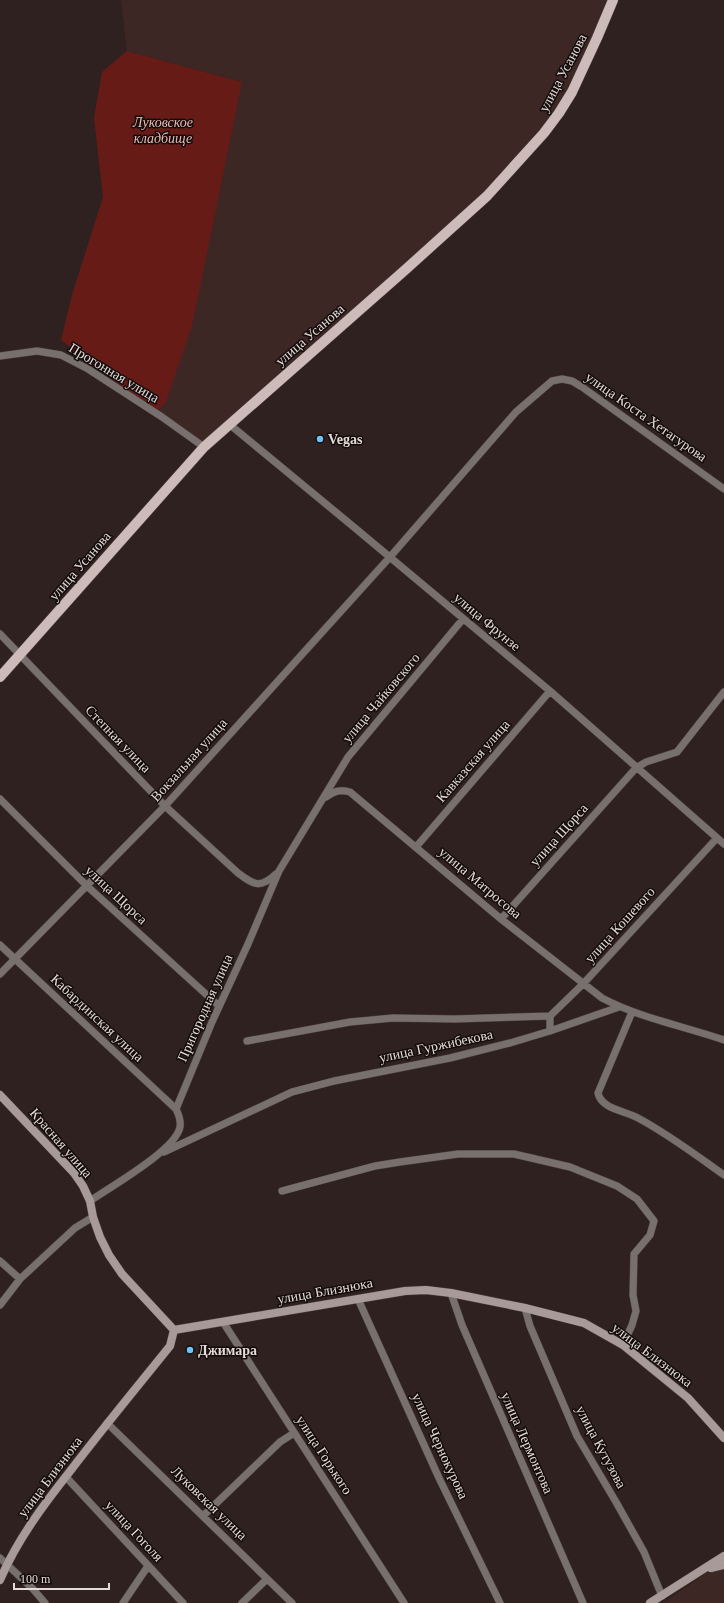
<svg xmlns="http://www.w3.org/2000/svg" width="724" height="1603" viewBox="0 0 724 1603" font-family="'Times New Roman',serif">
	<style>
		.built { fill: #3c2725 }
		.green { fill: #661b17 }
		.lines { fill: none; stroke-linecap: round; stroke-linejoin: round }
		.street-casing { stroke: #4c3f3d; stroke-width: 8 }
		.secondary-casing { stroke: #4c3f3d; stroke-width: 9 }
		.primary-casing { stroke: #4c3f3d; stroke-width: 11 }
		.street { stroke: #78706f; stroke-width: 7 }
		.secondary { stroke: #a79a98; stroke-width: 8 }
		.primary { stroke: #ccbbb9; stroke-width: 10 }
		.poi-dot { fill: #6fc2f4; stroke: #130c0b; stroke-width: 1.5 }
		.labels { text-anchor: middle; dominant-baseline: central; stroke-width: 3; stroke-linejoin: round; paint-order: stroke }
		.street-label { font-size: 14px; fill: #e4dbd9; stroke: #130c0b }
		.park-label { font-size: 14px; font-style: italic; fill: #f0bbb4; stroke: #130c0b }
		.poi-label { font-size: 14px; font-weight: bold; fill: #e4dbd9; stroke: #130c0b; text-anchor: start }
	</style>
	<rect width="100%" height="100%" fill="#2f211f"/>
	<path class="built" d="M121 0H611L572 92 487 196 204 447 156 413 242 82 127 51Z
		M724 1568V1603H663L706 1573Z"/>
	<path class="green" d="M127 51 242 82 192 326 166 402 156 413 61 340 72 295 103 197 94 118 102 72Z"/>
	<g class="lines">
		<defs>
			<path id="street" d="M0 356 37 351 61 355 88 369 162 417 204 447
				M229 424 355 528 550 691 724 844
				M0 634 165 806 238 873C254 885 260 889 276 874
				M326 797C335 791 340 789 350 792L501 919 602 998C640 1018 683 1026 724 1040
				M0 799 87 886 219 1006
				M416 847 550 691
				M501 919 636 768 646 762 677 752 724 692
				M0 945 176 1109
				M0 974 165 806 390 557 516 412 552 381 562 379 572 381 582 387 724 489
				M632 1012 598 1093C601 1109 626 1111 638 1118 668 1134 696 1155 724 1175
				M550 1031V1016L583 984 717 838
				M247 1041 350 1022 393 1018 455 1019 550 1016
				M164 1152 292 1092 334 1081 450 1058 510 1043 550 1031 619 1007
				M282 1191 375 1166 400 1162 458 1154H514L570 1167 617 1186 637 1199 654 1221 650 1235 634 1254 633 1295 636 1311 632 1325 623 1345
				M90 1201C110 1187 176 1150 180 1127 181 1121 179 1115 176 1109L212 1022 248 944 279 871 348 757 463 619
				M0 1261 20 1279
				M451 1293 462 1325 583 1603
				M358 1299 439 1478 500 1603
				M0 1305 20 1279 75 1228 93 1217
				M525 1308 530 1326 577 1436 616 1502 644 1552 662 1596
				M223 1322 404 1603
				M107 1423 292 1603
				M66 1477 183 1603
				M203 1516 280 1442 294 1433
				M0 1558 33 1589 45 1603
				M123 1603 148 1566
				M242 1603 267 1579"/>
			<path id="secondary" d="M0 1095 74 1173 83 1186 90 1201 93 1217 100 1237 109 1255 122 1274 174 1330
				M174 1330 405 1291 426 1290 451 1293 525 1308 584 1323 623 1345 688 1398 724 1438
				M711 1568 724 1565
				M0 1580C17 1540 44 1504 71 1470 103 1428 137 1387 170 1346L174 1330
				M650 1603 724 1556"/>
			<path id="primary" d="M0 677 204 447 405 270 487 196 544 133 559 113 572 92 597 38 613 0"/>
		</defs>
		<use href="#street" class="street-casing"/>
		<use href="#secondary" class="secondary-casing"/>
		<use href="#primary" class="primary-casing"/>
		<use href="#street" class="street"/>
		<use href="#secondary" class="secondary"/>
		<use href="#primary" class="primary"/>
	</g>
	<g class="poi-dot">
		<circle cx="320" cy="439" r="4"/>
		<circle cx="190" cy="1350" r="4"/>
	</g>
	<g class="labels">
		<g class="street-label">
			<text transform="translate(563 73) rotate(-62)">улица Усанова</text>
			<text transform="translate(310 335) rotate(-41)">улица Усанова</text>
			<text transform="translate(114 373) rotate(31)">Прогонная улица</text>
			<text transform="translate(646 417) rotate(35)">улица Коста Хетагурова</text>
			<text transform="translate(80 566) rotate(-49)">улица Усанова</text>
			<text transform="translate(487 622) rotate(40)">улица Фрунзе</text>
			<text transform="translate(381 698) rotate(-50)">улица Чайковского</text>
			<text transform="translate(118 739) rotate(46)">Степная улица</text>
			<text transform="translate(189 760) rotate(-48)">Вокзальная улица</text>
			<text transform="translate(473 761) rotate(-49)">Кавказская улица</text>
			<text transform="translate(559 835) rotate(-48)">улица Щорса</text>
			<text transform="translate(480 883) rotate(40)">улица Матросова</text>
			<text transform="translate(116 895) rotate(43)">улица Щорса</text>
			<text transform="translate(620 925) rotate(-48)">улица Кошевого</text>
			<text transform="translate(205 1008) rotate(-66)">Пригородная улица</text>
			<text transform="translate(97 1018) rotate(43)">Кабардинская улица</text>
			<text transform="translate(436 1046) rotate(-12)">улица Гуржибекова</text>
			<text transform="translate(61 1143) rotate(49)">Красная улица</text>
			<text transform="translate(325 1291) rotate(-10)">улица Близнюка</text>
			<text transform="translate(652 1355) rotate(37)">улица Близнюка</text>
			<text transform="translate(527 1443) rotate(66)">улица Лермонтова</text>
			<text transform="translate(440 1446) rotate(65)">улица Чернокурова</text>
			<text transform="translate(601 1447) rotate(62)">улица Кутузова</text>
			<text transform="translate(324 1455) rotate(57)">улица Горького</text>
			<text transform="translate(50 1477) rotate(-53)">улица Близнюка</text>
			<text transform="translate(209 1503) rotate(44)">Луковская улица</text>
			<text transform="translate(134 1531) rotate(47)">улица Гоголя</text>
		</g>
		<g class="park-label">
			<text x="163" y="122">Луковское<tspan x="163" dy="16">кладбище</tspan></text>
		</g>
		<g class="poi-label">
			<text x="328" y="439">Vegas</text>
			<text x="198" y="1350">Джимара</text>
		</g>
	</g>
	<path d="M14 1583v6h95v-6" fill="none" stroke="#e4dbd9" stroke-width="2"/>
	<text x="20" y="1583" font-size="12" fill="#e4dbd9" stroke="#130c0b" stroke-width="3" paint-order="stroke">100 m</text>
</svg>
